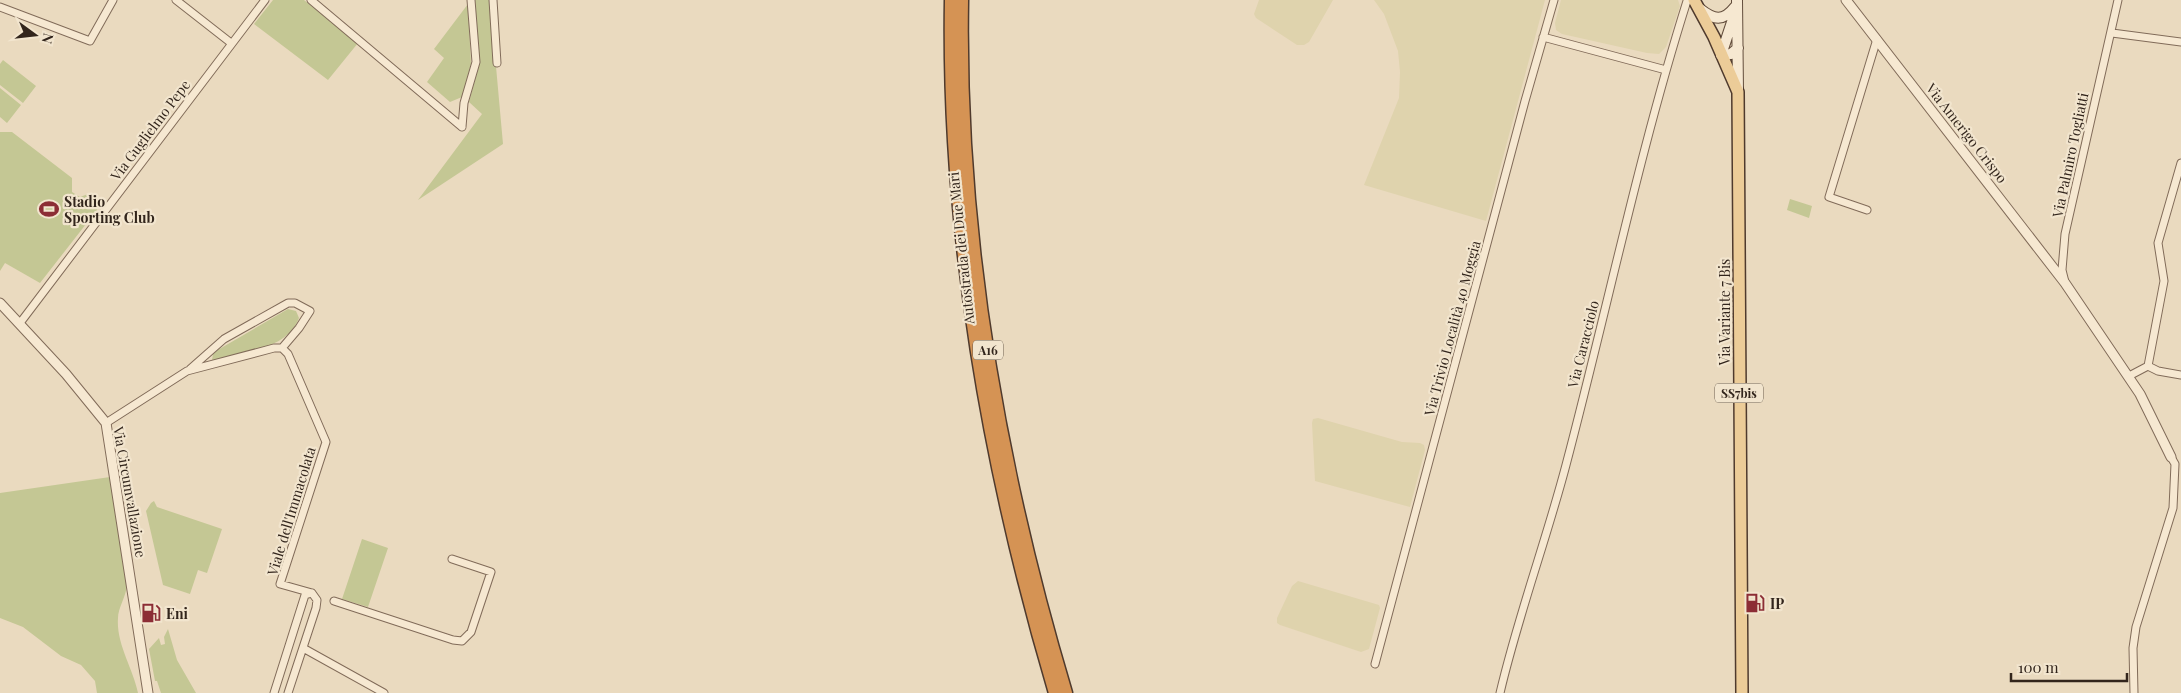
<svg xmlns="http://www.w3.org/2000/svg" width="2181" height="693" viewBox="0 0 2181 693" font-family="'Playfair Display',serif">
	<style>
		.farmland { fill: #dfd3ad }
		.green { fill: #c4c794 }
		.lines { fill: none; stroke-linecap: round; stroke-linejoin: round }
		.minor-casing { stroke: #816b59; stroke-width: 9 }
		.tertiary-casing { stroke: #816b59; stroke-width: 11 }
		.secondary-casing { stroke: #634d3c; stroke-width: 12 }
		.primary-casing { stroke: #4f3a2d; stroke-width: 14 }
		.motorway-casing { stroke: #4f3a2d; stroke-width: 15 }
		.minor { stroke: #f6e8d1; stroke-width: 7 }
		.tertiary { stroke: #f6e8d1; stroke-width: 9 }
		.secondary { stroke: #f6e8d1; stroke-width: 10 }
		.primary { stroke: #eccc98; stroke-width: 11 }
		.motorway { stroke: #d59354; stroke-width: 12 }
		.labels { text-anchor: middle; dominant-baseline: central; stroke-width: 4.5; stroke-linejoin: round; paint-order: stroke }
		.shield { fill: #f2e5ce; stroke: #6c5f51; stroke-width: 1 }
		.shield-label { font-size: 12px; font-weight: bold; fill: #32251c }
		.street-label { font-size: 14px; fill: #32251c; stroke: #f2e5ce }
		.poi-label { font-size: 14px; font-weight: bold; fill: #32251c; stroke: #f2e5ce; text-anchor: start }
	</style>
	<rect width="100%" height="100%" fill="#eadabf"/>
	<path class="farmland" d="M1259 0H1333L1309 42 1304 45H1297L1256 18 1254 14Z
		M1374 0H1545L1486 221 1364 185 1399 98 1400 72 1398 51 1384 14Z
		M1561 0H1678L1680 6 1666 47 1659 54 1647 53 1562 34 1556 30 1555 23Z
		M1318 418 1402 442 1420 443 1424 445 1425 450 1410 507 1315 481 1312 423 1313 419Z
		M1298 581 1379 605 1380 608 1369 649 1361 652 1280 625 1277 623V618L1292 586Z"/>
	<path class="green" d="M273 0H304L358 43 328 80 254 24Z
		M475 0H490L503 144 418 200 482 114 469 102 479 65Z
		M468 4 471 64 462 97 450 102 427 82 444 58 434 49Z
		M3 60 36 86 23 103 0 85V64Z
		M0 88 21 105 7 123 0 117Z
		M0 132H12L72 178V192L80 197 88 194 98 203 97 210 40 283 5 263 0 271Z
		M1790 199 1812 206 1809 218 1787 210Z
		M288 309 296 311 299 318C287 350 241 353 212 360L213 354 216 351Z
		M110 477 127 585C126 597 118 608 118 618 116 644 133 668 138 693H97L95 681 81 665 61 656 23 627 0 618V493Z
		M154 501 157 507 222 529 207 573 198 570 190 594 163 585 146 511 151 503Z
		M362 539 388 548 368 607 342 599Z
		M168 629 177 660 196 693H161L157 681H155L149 649 159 638 161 645 165 644 164 637Z"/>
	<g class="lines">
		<defs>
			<path id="minor" d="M176 0 231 43
				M311 0 462 127
				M493 0 497 63
				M0 7 90 41 113 0
				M2112 33 2181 42
				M1543 37 1666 70
				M462 127 464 103 476 62 471 0
				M1867 210 1829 197 1877 39
				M2065 282 2062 270 2065 234 2118 0
				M20 323 265 0
				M2148 366 2158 371 2181 375
				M190 369 224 339 288 303H295L310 311 299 328 282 348
				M2129 376 2148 366 2164 281 2158 243 2181 163
				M106 423 187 371 274 348H282L288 354 326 442 280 584 312 593
				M334 601 453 640 462 641 471 632 491 572 452 559
				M303 648 384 693
				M1375 664 1525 101 1554 0
				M274 693 305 595 312 593
				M288 693 316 608 317 600 312 593
				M1500 693C1518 616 1546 541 1566 465 1607 310 1639 153 1687 1
				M2134 693 2133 648 2136 627 2173 508 2175 464 2171 457"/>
			<path id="tertiary" d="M1846 0 2065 283 2140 394 2171 457
				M0 303 66 374 106 423 148 693"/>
			<path id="secondary" d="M1737 0 1738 91
				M1700 9C1714 20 1723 22 1735 7
				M1735 13 1721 55 1731 54 1738 48"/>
			<path id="primary" d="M1694 0 1714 37 1738 92 1742 693"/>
			<path id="motorway" d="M951 0C947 232 989 471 1055 693
				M962 0C958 234 999 469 1066 693"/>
		</defs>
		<use href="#minor" class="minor-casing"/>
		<use href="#tertiary" class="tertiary-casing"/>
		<use href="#secondary" class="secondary-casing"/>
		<use href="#primary" class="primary-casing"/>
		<use href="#motorway" class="motorway-casing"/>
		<use href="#minor" class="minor"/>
		<use href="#tertiary" class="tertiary"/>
		<use href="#secondary" class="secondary"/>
		<use href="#primary" class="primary"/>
		<use href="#motorway" class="motorway"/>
	</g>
	<defs>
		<symbol id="stadium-bare" viewBox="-9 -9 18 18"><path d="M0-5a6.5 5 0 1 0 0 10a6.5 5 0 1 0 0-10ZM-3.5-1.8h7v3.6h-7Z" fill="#8c2d35" stroke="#f2e5ce" stroke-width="2.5" paint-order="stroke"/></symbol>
		<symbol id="fuel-bare" viewBox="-9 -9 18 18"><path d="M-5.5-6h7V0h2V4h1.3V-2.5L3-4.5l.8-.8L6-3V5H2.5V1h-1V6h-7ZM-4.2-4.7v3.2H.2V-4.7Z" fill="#8c2d35" stroke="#f2e5ce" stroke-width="2.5" paint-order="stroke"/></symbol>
	</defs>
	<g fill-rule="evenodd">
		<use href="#stadium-bare" x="35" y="195" width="28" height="28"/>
		<use href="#fuel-bare" x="1741" y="589" width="28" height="28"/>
		<use href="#fuel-bare" x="137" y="599" width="28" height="28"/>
	</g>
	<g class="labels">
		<g class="shield">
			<rect x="973" y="340.5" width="30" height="19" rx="4"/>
			<rect x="1715" y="383.5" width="48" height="19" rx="4"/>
		</g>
		<g class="shield-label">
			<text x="988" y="350">A16</text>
			<text x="1739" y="393">SS7bis</text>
		</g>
		<g class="street-label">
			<text transform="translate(150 130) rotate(-53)">Via Guglielmo Pepe</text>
			<text transform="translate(1967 133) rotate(52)">Via Amerigo Crispo</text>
			<text transform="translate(2070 155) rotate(-78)">Via Palmiro Togliatti</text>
			<text transform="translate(961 248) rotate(-96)">Autostrada dei Due Mari</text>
			<text transform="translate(1724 312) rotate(-90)">Via Variante 7 Bis</text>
			<text transform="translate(1452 328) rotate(-75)">Via Trivio Località 40 Moggia</text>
			<text transform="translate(1583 344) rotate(-76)">Via Caracciolo</text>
			<text transform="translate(130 492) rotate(80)">Via Circumvallazione</text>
			<text transform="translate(291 511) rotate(-73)">Viale dell'Immacolata</text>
		</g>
		<g class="poi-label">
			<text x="64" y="201">Stadio<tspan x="64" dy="16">Sporting Club</tspan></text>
			<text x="1770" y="603">IP</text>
			<text x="166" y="613">Eni</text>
		</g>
	</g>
	<g transform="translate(35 35) rotate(105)" stroke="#f2e5ce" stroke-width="4" paint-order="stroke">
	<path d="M0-4L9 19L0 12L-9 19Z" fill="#32251c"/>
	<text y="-8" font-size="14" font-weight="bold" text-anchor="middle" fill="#32251c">N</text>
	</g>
	<path d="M2011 673v8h116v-8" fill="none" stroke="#32251c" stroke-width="2.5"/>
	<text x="2018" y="673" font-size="15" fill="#32251c" stroke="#f2e5ce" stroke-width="4" paint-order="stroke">100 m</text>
</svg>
